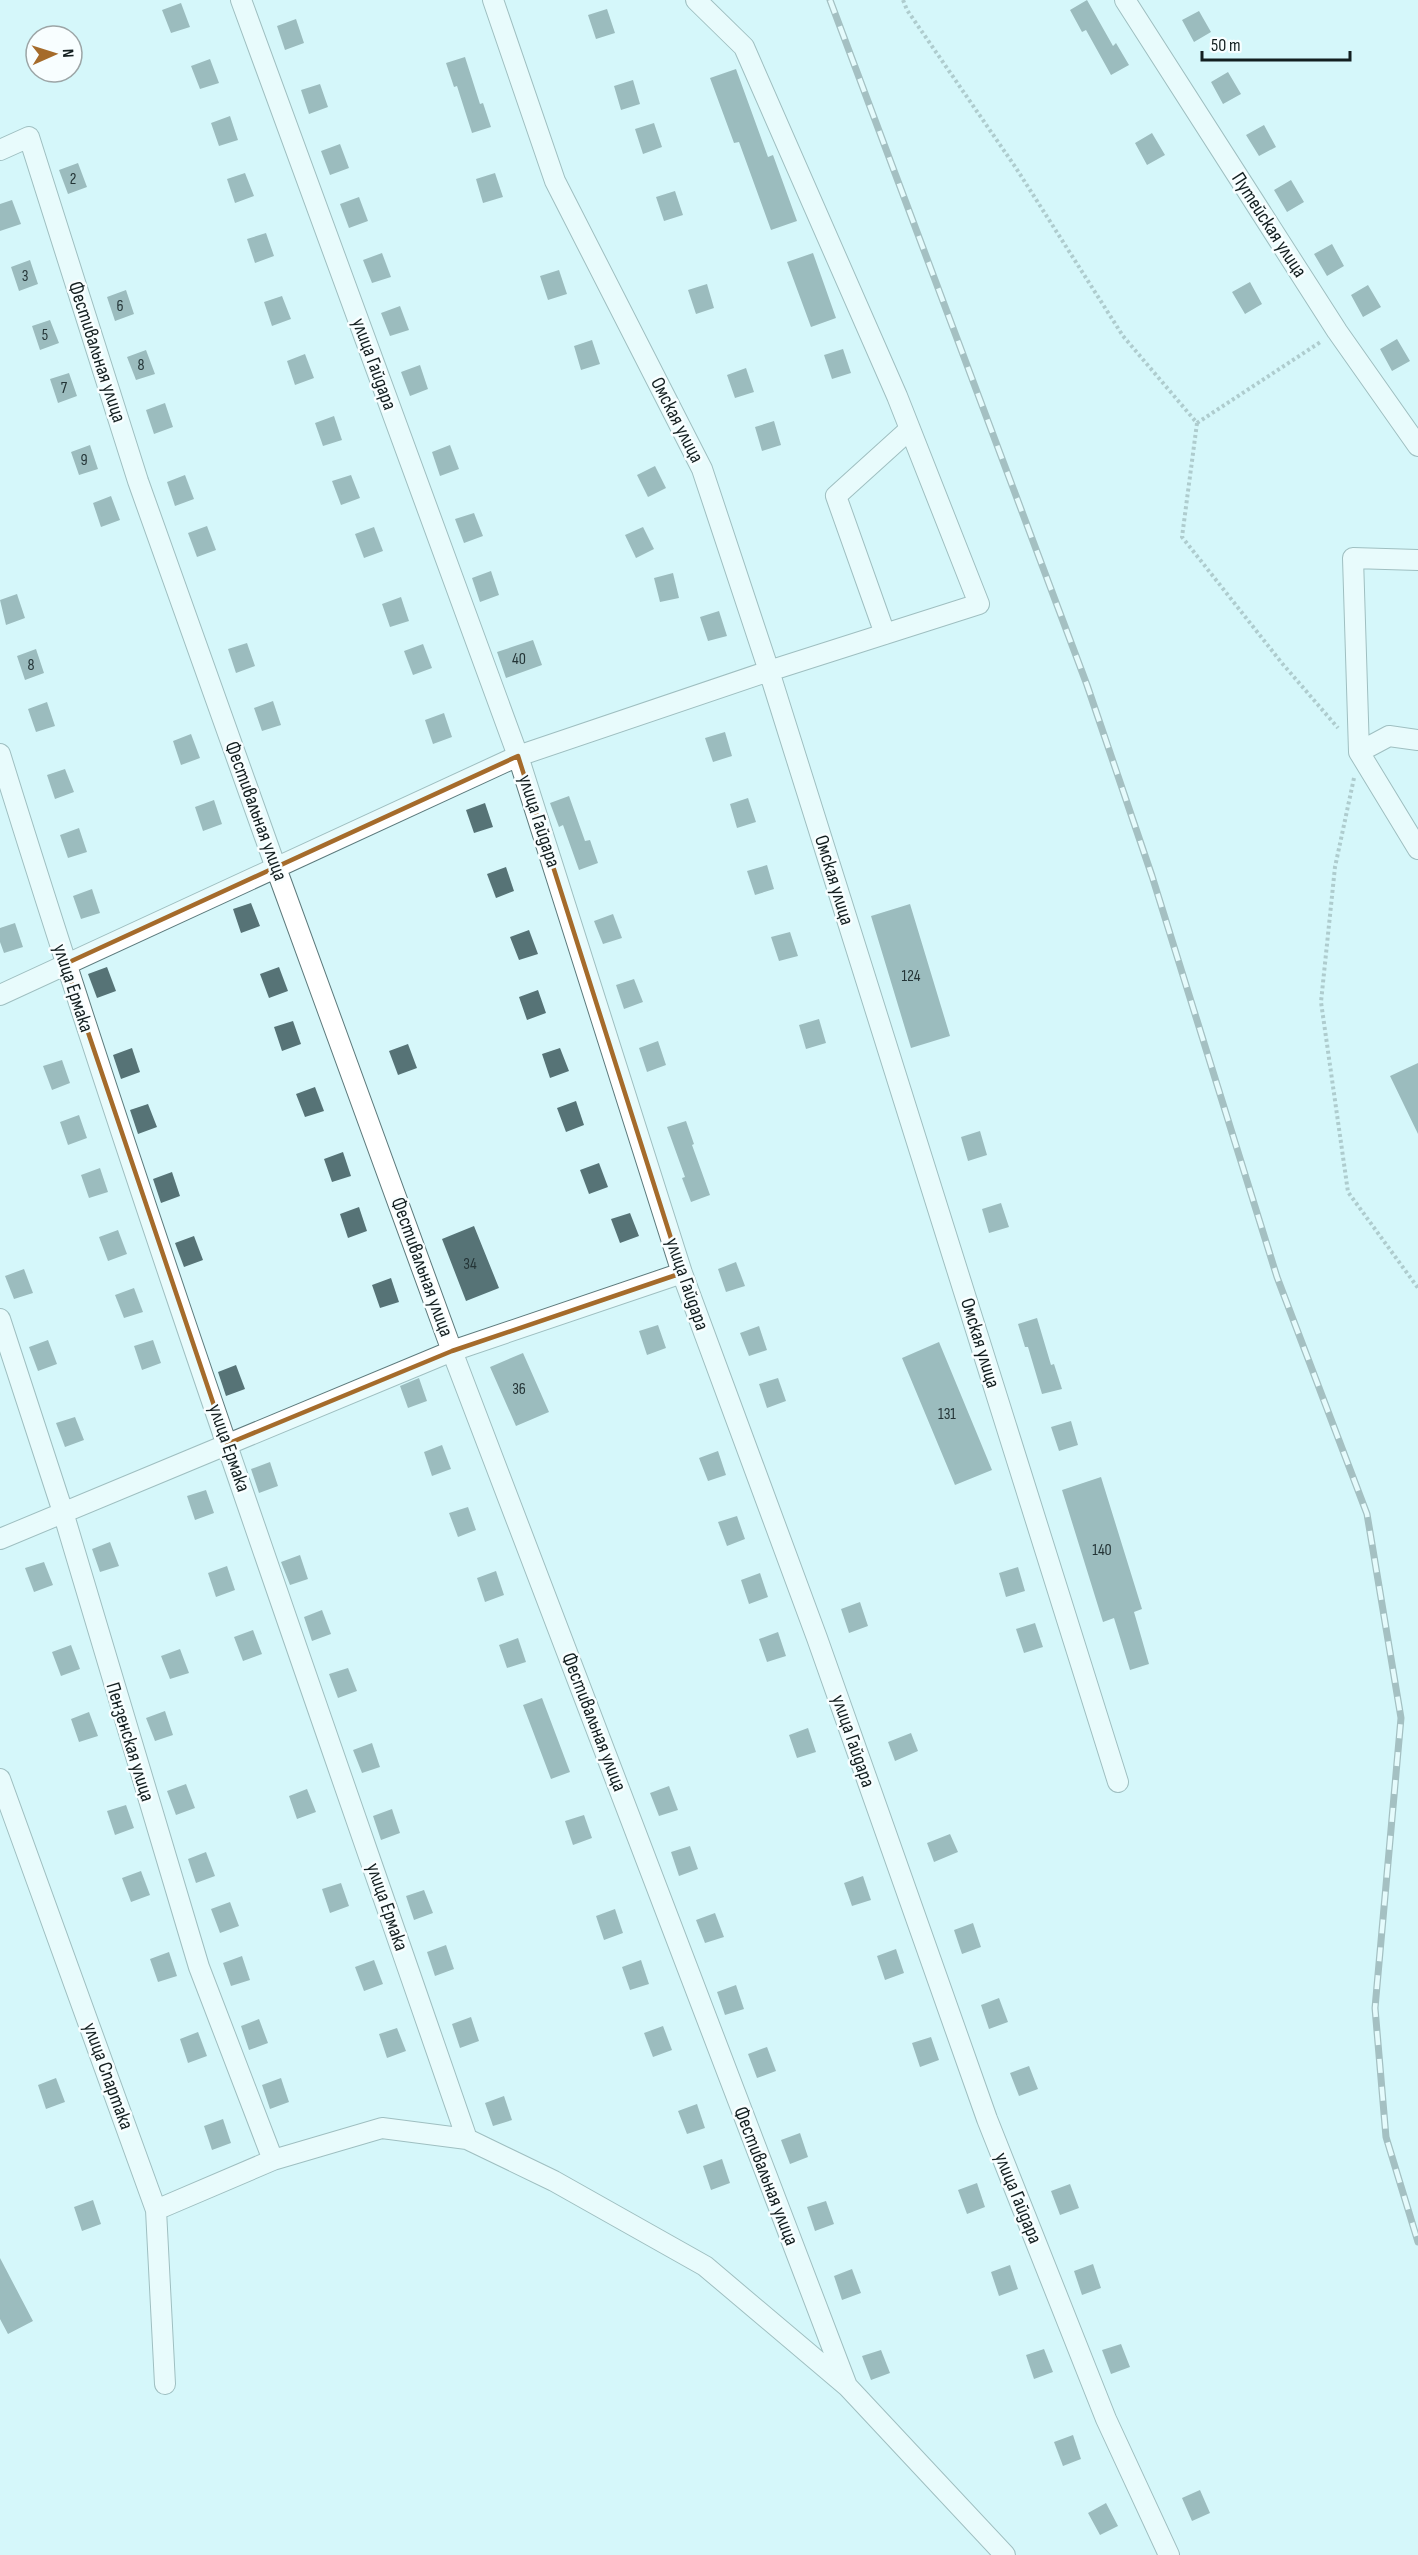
<svg xmlns="http://www.w3.org/2000/svg" width="1418" height="2555" viewBox="0 0 1418 2555" font-family="'Sofia Sans Condensed',sans-serif">
	<style>
		.building { fill: #567376 }
		.lines { fill: none; stroke-linecap: round; stroke-linejoin: round }
		.minor-casing { stroke: #5d7a7c; stroke-width: 22 }
		.path { stroke: #7f9799; stroke-width: 4; stroke-dasharray: 3 3; stroke-linecap: butt }
		.minor { stroke: #fff; stroke-width: 20 }
		.rail-casing { stroke: #687d7f; stroke-width: 7 }
		.rail { stroke: #f8feff; stroke-width: 4.5; stroke-dasharray: 14; stroke-linecap: butt }
		.marked { fill: none; stroke: #a56b2b; stroke-width: 4.5; stroke-linejoin: round }
		.labels { text-anchor: middle; dominant-baseline: central; stroke-width: 5; stroke-linejoin: round; paint-order: stroke }
		.number-label { font-size: 16px; fill: #243436 }
		.street-label { font-size: 20px; fill: #131f20; stroke: #f8feff }
	</style>
	<rect width="100%" height="100%" fill="#d6f7fa"/>
	<path class="building" d="M1087 0 1113 46 1116 43 1129 65 1111 75 1086 30 1082 32 1070 10Z
		M181 3 190 27 171 33 162 10Z
		M607 9 615 33 596 39 588 15Z
		M1199 11 1211 32 1194 42 1182 20Z
		M296 19 304 43 285 50 277 26Z
		M465 57 480 104 483 103 491 127 472 133 457 86 454 87 446 63Z
		M210 59 219 83 200 89 191 66Z
		M736 69 768 157 773 155 797 221 771 230 739 142 734 143 710 78Z
		M1228 72 1241 94 1223 104 1211 82Z
		M633 80 640 104 621 110 614 86Z
		M320 84 328 107 309 114 301 90Z
		M230 116 238 140 219 146 211 123Z
		M654 123 662 147 643 154 635 129Z
		M1264 125 1276 147 1259 156 1246 135Z
		M1152 133 1165 155 1147 165 1135 143Z
		M340 144 349 168 330 175 321 151Z
		M78 163 87 187 68 194 59 170Z
		M245 173 254 196 235 203 227 179Z
		M495 173 503 197 483 203 476 179Z
		M1291 180 1304 202 1287 212 1274 190Z
		M675 191 683 215 664 221 656 197Z
		M359 197 368 221 349 228 340 204Z
		M12 200 21 224 0 231V204Z
		M266 233 274 256 255 263 247 239Z
		M1332 244 1344 266 1327 276 1314 254Z
		M382 253 391 277 372 283 363 260Z
		M813 253 836 318 811 327 787 262Z
		M30 260 38 284 19 291 11 267Z
		M559 270 567 294 548 300 540 276Z
		M1250 282 1262 304 1245 314 1232 292Z
		M707 284 714 308 696 314 688 290Z
		M1368 285 1381 307 1363 317 1351 295Z
		M126 290 134 314 115 321 107 297Z
		M282 296 291 319 272 326 264 302Z
		M400 306 409 330 390 336 381 313Z
		M50 320 59 343 40 350 32 326Z
		M1397 339 1410 361 1392 371 1380 349Z
		M592 340 600 364 581 370 574 346Z
		M843 349 851 373 832 379 824 355Z
		M146 350 155 374 136 380 127 357Z
		M305 354 314 378 295 385 287 361Z
		M420 365 428 389 410 396 401 372Z
		M746 368 754 392 735 398 727 375Z
		M69 373 77 396 58 403 50 379Z
		M165 403 173 427 154 434 146 410Z
		M334 416 342 440 323 446 315 423Z
		M774 421 781 445 762 451 755 427Z
		M90 445 98 469 79 475 71 452Z
		M450 445 459 469 440 476 432 452Z
		M655 466 666 488 648 497 637 475Z
		M185 475 194 499 175 506 167 482Z
		M351 475 360 498 341 505 332 481Z
		M111 496 120 520 101 527 93 503Z
		M474 513 483 536 464 543 455 519Z
		M207 526 216 550 197 557 188 533Z
		M374 527 383 551 364 558 355 534Z
		M643 527 654 549 636 558 625 535Z
		M491 571 499 595 480 602 472 578Z
		M673 573 679 598 660 602 654 578Z
		M17 594 25 618 6 625 0 600Z
		M401 597 409 621 390 627 382 604Z
		M719 611 727 636 708 641 700 617Z
		M533 640 542 665 506 678 497 652Z
		M247 643 255 666 236 673 228 649Z
		M423 644 432 668 413 675 404 651Z
		M36 649 44 673 25 680 17 656Z
		M273 701 281 725 262 731 254 708Z
		M47 702 55 726 36 732 28 709Z
		M444 713 452 737 433 744 425 720Z
		M725 732 732 756 713 762 705 738Z
		M191 734 200 758 181 765 173 741Z
		M65 769 74 792 55 799 47 775Z
		M569 796 585 841 590 840 598 863 579 870 563 825 559 827 550 803Z
		M748 798 756 822 737 828 730 804Z
		M214 800 222 824 203 831 195 807Z
		M485 803 493 827 474 833 466 810Z
		M79 828 87 852 68 858 60 835Z
		M767 865 774 889 755 895 747 871Z
		M506 867 514 891 496 898 487 874Z
		M92 889 100 913 81 919 73 896Z
		M251 903 260 926 241 933 233 909Z
		M910 904 950 1036 911 1048 871 916Z
		M613 914 622 938 603 944 594 921Z
		M15 923 23 947 4 953 0 942V928Z
		M529 930 538 954 519 960 510 937Z
		M790 932 798 956 779 961 771 937Z
		M107 967 116 991 97 998 88 974Z
		M279 967 288 991 269 998 260 974Z
		M634 979 643 1002 624 1009 616 985Z
		M538 990 546 1013 527 1020 519 997Z
		M819 1019 826 1043 806 1049 799 1025Z
		M293 1021 301 1044 282 1051 274 1027Z
		M658 1041 666 1065 647 1072 639 1048Z
		M408 1044 417 1068 398 1075 389 1051Z
		M132 1048 140 1072 121 1079 113 1055Z
		M560 1048 569 1071 550 1078 542 1054Z
		M62 1060 70 1083 52 1090 43 1066Z
		M1418 1063V1134L1390 1076Z
		M315 1087 324 1111 305 1117 296 1094Z
		M576 1101 584 1125 566 1132 557 1108Z
		M148 1104 157 1127 138 1134 130 1110Z
		M79 1115 87 1138 68 1145 60 1122Z
		M686 1121 694 1144 692 1145 710 1195 691 1202 682 1178 685 1177 667 1127Z
		M980 1131 987 1155 968 1161 961 1137Z
		M343 1152 351 1176 332 1182 324 1159Z
		M599 1163 608 1187 589 1194 580 1170Z
		M100 1168 108 1192 89 1198 81 1175Z
		M172 1172 180 1196 161 1203 153 1179Z
		M1001 1203 1009 1227 989 1233 982 1209Z
		M359 1207 367 1231 348 1238 340 1214Z
		M630 1213 639 1236 620 1243 611 1219Z
		M474 1226 499 1288 466 1301 442 1239Z
		M118 1230 127 1254 108 1261 99 1237Z
		M194 1236 203 1260 184 1267 175 1243Z
		M736 1262 745 1286 726 1292 718 1269Z
		M24 1269 33 1293 14 1299 5 1276Z
		M391 1278 399 1302 380 1308 372 1285Z
		M134 1288 143 1312 124 1318 115 1295Z
		M1037 1318 1051 1365 1054 1364 1062 1389 1042 1394 1028 1347H1025L1018 1324Z
		M658 1325 666 1348 647 1355 639 1331Z
		M759 1326 767 1350 749 1356 740 1333Z
		M48 1340 57 1364 38 1371 29 1347Z
		M153 1340 161 1363 142 1370 134 1346Z
		M939 1342 992 1470 955 1485 902 1358Z
		M523 1353 549 1412 516 1426 490 1367Z
		M236 1365 245 1389 226 1396 218 1372Z
		M419 1378 427 1401 408 1408 400 1386Z
		M778 1378 786 1401 767 1408 759 1384Z
		M75 1417 84 1440 65 1447 56 1423Z
		M1071 1421 1078 1445 1059 1451 1051 1427Z
		M442 1445 451 1469 432 1476 424 1452Z
		M718 1451 726 1475 708 1481 699 1458Z
		M270 1462 278 1486 259 1493 251 1469Z
		M1101 1477 1142 1609 1134 1612 1149 1664 1130 1670 1114 1618 1103 1622 1062 1490Z
		M206 1490 214 1513 195 1520 187 1496Z
		M468 1507 476 1530 458 1537 449 1513Z
		M737 1516 745 1539 727 1546 718 1522Z
		M110 1542 119 1566 100 1572 92 1549Z
		M300 1555 308 1579 290 1585 281 1562Z
		M44 1562 53 1585 34 1592 25 1568Z
		M227 1566 235 1590 216 1597 208 1573Z
		M1018 1567 1025 1591 1006 1597 999 1573Z
		M496 1571 504 1595 485 1602 477 1578Z
		M760 1573 768 1597 749 1604 741 1580Z
		M860 1602 868 1626 849 1633 841 1609Z
		M322 1610 331 1634 312 1641 304 1617Z
		M1035 1623 1043 1647 1024 1653 1016 1629Z
		M253 1630 262 1654 243 1661 234 1637Z
		M778 1632 786 1656 767 1662 759 1639Z
		M518 1638 526 1662 507 1668 499 1645Z
		M71 1645 80 1669 61 1676 52 1652Z
		M180 1649 189 1673 170 1679 161 1656Z
		M348 1668 357 1691 338 1698 329 1674Z
		M542 1698 570 1772 551 1779 523 1705Z
		M165 1711 173 1735 155 1741 146 1718Z
		M89 1712 98 1736 79 1742 71 1719Z
		M808 1728 816 1752 797 1758 789 1735Z
		M911 1733 918 1751 895 1761 888 1742Z
		M372 1743 380 1767 362 1773 353 1750Z
		M186 1784 195 1808 176 1815 167 1791Z
		M669 1786 678 1810 659 1816 650 1793Z
		M307 1789 316 1812 297 1819 289 1796Z
		M126 1805 134 1828 115 1835 107 1811Z
		M392 1809 400 1833 381 1840 373 1816Z
		M584 1815 592 1838 573 1845 565 1821Z
		M950 1834 958 1852 934 1862 927 1843Z
		M690 1846 698 1869 679 1876 671 1852Z
		M206 1852 215 1876 196 1883 188 1859Z
		M141 1871 150 1895 131 1902 122 1878Z
		M863 1876 871 1900 852 1906 844 1883Z
		M341 1883 349 1906 330 1913 322 1889Z
		M424 1890 433 1913 414 1920 406 1896Z
		M230 1902 239 1926 220 1933 211 1909Z
		M615 1909 623 1933 604 1940 596 1916Z
		M715 1913 724 1937 705 1943 696 1920Z
		M973 1923 981 1947 962 1954 954 1930Z
		M446 1945 454 1969 435 1976 427 1952Z
		M896 1949 904 1973 885 1980 877 1956Z
		M169 1952 177 1976 158 1982 150 1959Z
		M242 1956 250 1980 231 1986 223 1963Z
		M374 1960 383 1984 364 1991 355 1967Z
		M641 1960 649 1984 630 1990 622 1967Z
		M736 1985 744 2009 725 2015 717 1992Z
		M999 1998 1008 2022 989 2029 981 2005Z
		M471 2017 479 2041 460 2048 452 2024Z
		M259 2019 268 2043 249 2050 241 2026Z
		M663 2026 672 2050 653 2057 644 2033Z
		M397 2028 406 2051 387 2058 379 2034Z
		M198 2032 207 2056 188 2063 180 2039Z
		M931 2037 939 2060 920 2067 912 2043Z
		M767 2047 776 2071 757 2078 748 2054Z
		M1029 2066 1038 2089 1019 2096 1010 2073Z
		M56 2078 65 2102 46 2109 38 2085Z
		M281 2078 289 2102 270 2109 262 2085Z
		M504 2096 512 2120 493 2126 485 2103Z
		M697 2104 705 2128 687 2134 678 2111Z
		M223 2119 231 2143 212 2150 204 2126Z
		M800 2133 808 2157 790 2164 781 2140Z
		M722 2159 730 2183 711 2190 703 2166Z
		M977 2183 985 2207 967 2214 958 2190Z
		M1070 2184 1079 2208 1060 2215 1051 2191Z
		M93 2200 101 2224 82 2231 74 2207Z
		M826 2201 834 2224 815 2231 807 2207Z
		M0 2258 33 2321 8 2334 0 2319Z
		M1093 2264 1101 2288 1082 2295 1074 2271Z
		M1010 2265 1018 2289 999 2296 991 2272Z
		M852 2269 861 2293 842 2300 834 2276Z
		M1121 2344 1130 2367 1111 2374 1102 2350Z
		M1044 2349 1053 2372 1034 2379 1026 2355Z
		M881 2350 890 2373 871 2380 862 2356Z
		M1073 2435 1081 2459 1063 2466 1054 2442Z
		M1200 2490 1210 2513 1192 2521 1182 2498Z
		M1106 2503 1118 2526 1100 2535 1088 2513Z"/>
	<g class="lines">
		<defs>
			<path id="minor" d="M241 0 518 756 682 1273 817 1638 987 2119 1106 2419 1169 2555
				M493 0 555 181 702 469 769 671 1118 1782
				M1125 0 1337 331 1418 446
				M0 150 29 137 138 481 276 868 452 1351 847 2386
				M1418 560 1353 558 1359 752 1418 849
				M885 634 836 496 910 429
				M1359 752 1389 736 1418 740
				M0 754C144 1219 308 1678 467 2139
				M0 995 518 756 769 671 979 604 897 396 744 47 696 0
				M0 1319 63 1512 199 1967 273 2160
				M0 1539 452 1351 682 1273
				M0 1779 156 2210 165 2384
				M156 2210 273 2160 382 2128 467 2139 554 2181 705 2266 847 2386 1005 2555"/>
		</defs>
		<use href="#minor" class="minor-casing"/>
		<path class="path" d="M903 0 907 10 1016 168 1123 336 1197 423 1322 341
			M1197 423 1182 537 1281 662 1338 728
			M1354 778 1335 867 1321 1002 1348 1192 1418 1288"/>
		<use href="#minor" class="minor"/>
		<defs>
			<path id="rail" d="M830 0 1087 685 1152 876 1277 1277 1367 1514 1401 1718 1375 2008 1386 2137 1418 2242"/>
		</defs>
		<use href="#rail" class="rail-casing"/>
		<use href="#rail" class="rail"/>
	</g>
	<path d="M0 0H1418V2555H0ZM518 756 682 1273 452 1351 227 1444 65 964Z" fill="#d6f7fa" fill-opacity=".55" fill-rule="evenodd"/>
	<path class="marked" d="M518 756 682 1273 452 1351 227 1444 65 964Z"/>
	<g class="labels">
		<g class="number-label">
			<text x="73" y="179">2</text>
			<text x="25" y="276">3</text>
			<text x="120" y="306">6</text>
			<text x="45" y="335">5</text>
			<text x="141" y="365">8</text>
			<text x="64" y="388">7</text>
			<text x="84" y="460">9</text>
			<text x="519" y="659">40</text>
			<text x="31" y="665">8</text>
			<text x="911" y="976">124</text>
			<text x="470" y="1264">34</text>
			<text x="519" y="1389">36</text>
			<text x="947" y="1414">131</text>
			<text x="1102" y="1550">140</text>
		</g>
		<g class="street-label">
			<text transform="translate(1269 225) rotate(57)">Путейская улица</text>
			<text transform="translate(97 352) rotate(72)">Фестивальная улица</text>
			<text transform="translate(374 364) rotate(70)">улица Гайдара</text>
			<text transform="translate(677 420) rotate(63)">Омская улица</text>
			<text transform="translate(256 811) rotate(70)">Фестивальная улица</text>
			<text transform="translate(539 821) rotate(72)">улица Гайдара</text>
			<text transform="translate(834 880) rotate(73)">Омская улица</text>
			<text transform="translate(73 988) rotate(72)">улица Ермака</text>
			<text transform="translate(422 1267) rotate(70)">Фестивальная улица</text>
			<text transform="translate(687 1284) rotate(71)">улица Гайдара</text>
			<text transform="translate(980 1343) rotate(73)">Омская улица</text>
			<text transform="translate(229 1448) rotate(71)">улица Ермака</text>
			<text transform="translate(594 1722) rotate(69)">Фестивальная улица</text>
			<text transform="translate(853 1741) rotate(71)">улица Гайдара</text>
			<text transform="translate(130 1742) rotate(73)">Пензенская улица</text>
			<text transform="translate(387 1907) rotate(71)">улица Ермака</text>
			<text transform="translate(108 2076) rotate(70)">улица Спартака</text>
			<text transform="translate(766 2176) rotate(69)">Фестивальная улица</text>
			<text transform="translate(1018 2198) rotate(68)">улица Гайдара</text>
		</g>
	</g>
	<g transform="translate(54 54) rotate(87)"><circle r="28" fill="#f8feff" stroke="#9ca5a6" stroke-width="1.5"/>
	<path d="M0-4.5L10 22L0 15L-10 22Z" fill="#a56b2b"/>
	<text y="-9" font-size="16" font-weight="bold" text-anchor="middle" fill="#131f20">N</text>
	</g>
	<path d="M1202 51v9h148v-9" fill="none" stroke="#131f20" stroke-width="3"/>
	<text x="1211" y="51" font-size="18" fill="#131f20" stroke="#f8feff" stroke-width="4.5" paint-order="stroke">50 m</text>
</svg>
